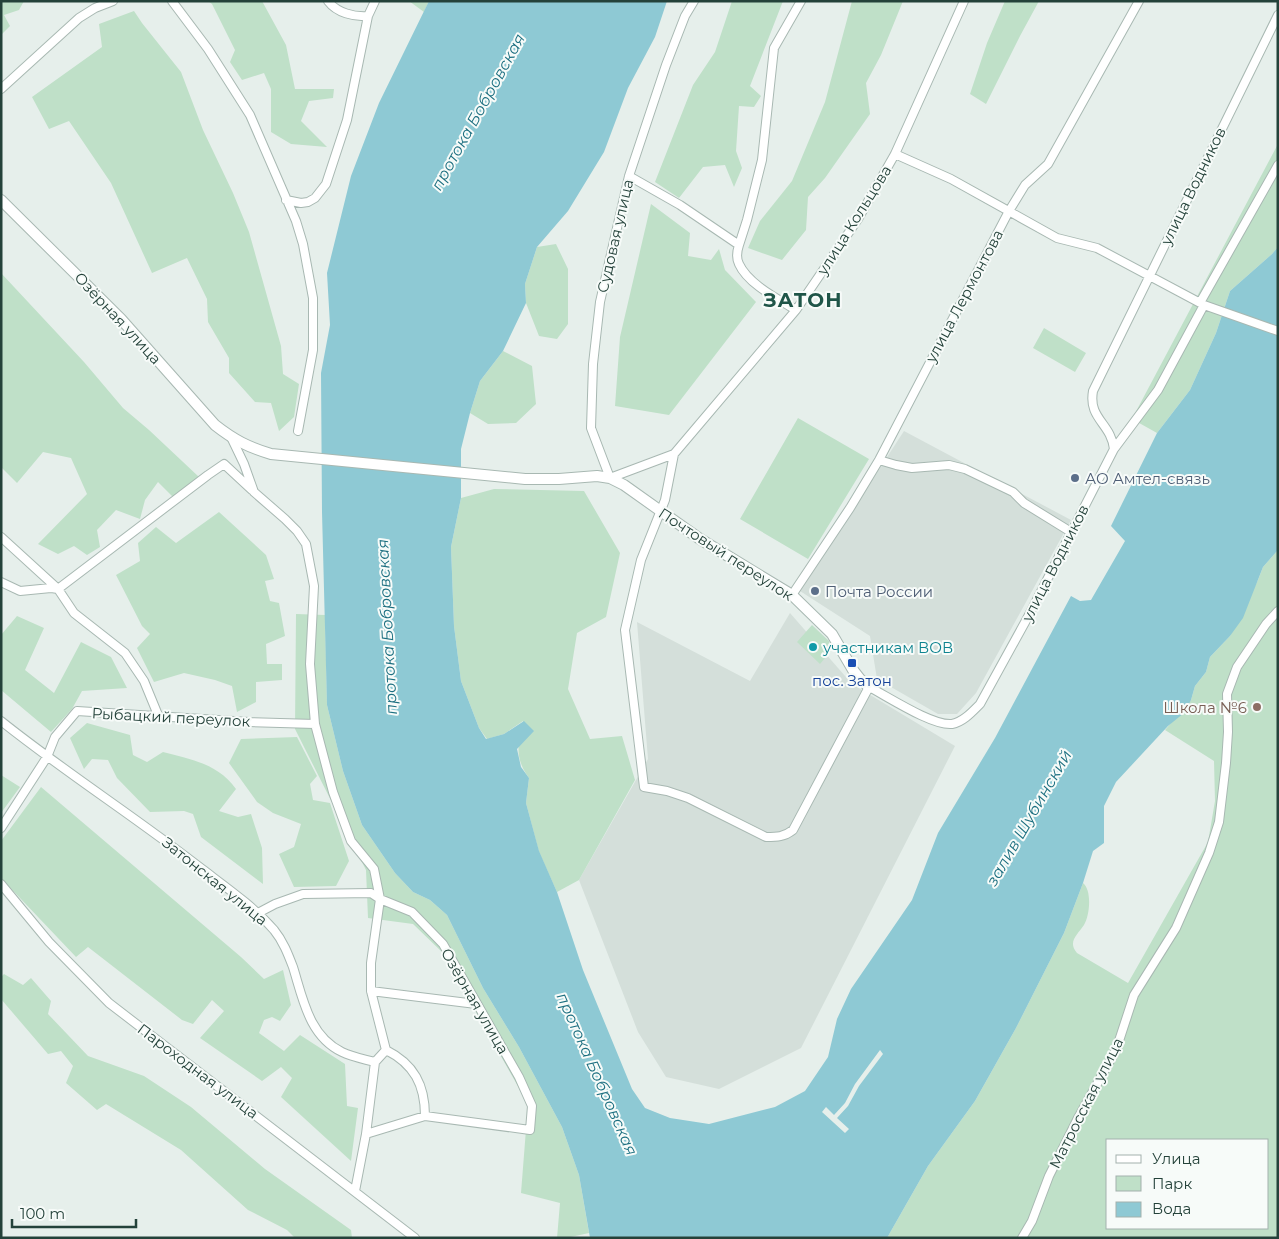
<svg xmlns="http://www.w3.org/2000/svg" width="1279" height="1239" viewBox="0 0 1279 1239" font-family="Montserrat,sans-serif">
	<style>
		.built { fill: #d4dfda }
		.green { fill: #bfe0c8; fill-rule: evenodd }
		.water { fill: #8ec9d4 }
		.pier { fill: #e6efeb }
		.lines { fill: none; stroke-linecap: round; stroke-linejoin: round }
		.minor-casing { stroke: #a8b8b2; stroke-width: 10 }
		.tertiary-casing { stroke: #a8b8b2; stroke-width: 12 }
		.minor { stroke: #fff; stroke-width: 8 }
		.tertiary { stroke: #fff; stroke-width: 10 }
		.service-dot { fill: #5c6f8a; stroke: #f7fbf9; stroke-width: 2 }
		.culture-dot { fill: #0f9aa8; stroke: #f7fbf9; stroke-width: 2 }
		.transit-dot { fill: #1a4fb4; stroke: #f7fbf9; stroke-width: 2 }
		.education-dot { fill: #8d6e63; stroke: #f7fbf9; stroke-width: 2 }
		.labels { text-anchor: middle; dominant-baseline: central; stroke-width: 4; stroke-linejoin: round; paint-order: stroke }
		.street-label { font-size: 15px; fill: #24423a; stroke: #f7fbf9 }
		.service-label { font-size: 15px; fill: #4e5e75; stroke: #f7fbf9; text-anchor: start }
		.culture-label { font-size: 15px; fill: #0d838f; stroke: #f7fbf9; text-anchor: start }
		.transit-label { font-size: 15px; fill: #164399; stroke: #f7fbf9 }
		.education-label { font-size: 15px; fill: #785e54; stroke: #f7fbf9; text-anchor: end }
		.water-label { font-size: 16px; font-style: italic; fill: #1c6f80; stroke: #f7fbf9 }
		.district-label { font-size: 20px; font-weight: bold; letter-spacing: 1px; fill: #1f5548; stroke: #f7fbf9 }
	</style>
	<rect width="100%" height="100%" fill="#e6efeb"/>
	<path class="built" d="M904 431 1071 520 976 693 957 714H938L877 679 870 636 800 591Z
		M790 613 852 684 955 746 801 1048 719 1089 666 1077 638 1032 579 880 648 759 637 622 750 681Z"/>
	<path class="green" d="M1 1H24L19 10 4 15 10 26 1 35Z
		M208 1H262L286 45 295 89H334L333 98 309 101 301 121 327 147 291 144 271 132V89L264 73 242 80 230 62 235 50 212 4Z
		M409 1H429L424 12Z
		M732 1H783L750 86 761 96 754 107 739 106 736 151 742 168 734 187 725 165 703 167 679 198 655 182 693 85 715 52Z
		M852 1H903L881 55 866 83 870 114 825 178 808 197 806 230 782 260 748 248 760 221 792 181 825 102Z
		M1005 1H1039L1020 36 986 104 970 94 987 43Z
		M134 11 142 23 181 72 203 130 233 193 249 232 281 346 283 374 299 384 294 417 279 431 271 403 255 402 229 373V358L208 322 207 299 187 258 152 273 111 183 69 121 49 129 32 97 102 47 99 24Z
		M1278 144V247L1272 254 1230 291 1216 333 1190 390 1157 433 1132 419Z
		M651 204 690 233 688 256 711 260 719 249 725 270 756 302 669 415 615 406 620 337Z
		M556 244 568 269V324L557 339 539 336 526 303 525 284 537 247Z
		M1 273 84 362 123 408 149 430 199 477 173 497 158 482 145 500 140 519 116 510 97 530 100 547 87 555 74 546 58 554 38 544 87 494 71 458 43 452 17 483 1 467Z
		M1044 328 1086 353 1075 372 1033 348Z
		M503 351 532 366 536 404 516 423 488 424 470 413 480 381Z
		M798 418 869 459 808 559 740 519Z
		M494 489 584 491 620 553 606 617 577 633 568 689 590 739 622 736 635 780 579 880 557 892 539 852 526 803 529 778C514 757 518 745 523 721L504 734 487 739 479 728 461 681 454 626 451 547 461 498Z
		M219 512 266 555 274 579 265 581 270 601 279 603 285 636 266 644 267 664H282V680L256 682V702L237 712 232 686 215 680 184 673 154 682 137 648 150 634 142 626 116 575 140 561 138 543 156 527 176 543Z
		M1278 550V1238H887L928 1166 975 1101 1016 1028 1064 933 1083 883C1092 890 1090 915 1084 925 1078 934 1067 942 1077 953L1128 983 1208 842 1215 801 1214 761 1165 730 1191 700 1195 686 1206 672 1210 657 1230 636 1258 580 1263 567ZM1108 1140H1268V1228H1108Z
		M296 614 325 615 327 705 343 771 362 825 395 873 413 892 430 900 447 915 483 988 519 1047 562 1127 579 1175 589 1233 566 1238H557L560 1203 521 1193 528 1104 442 952 413 924 368 918 366 870 295 729Z
		M17 616 44 628 25 670 54 693 81 642 111 657 127 688 82 691 72 709 51 732 1 690V635Z
		M812 625 829 641 831 651 820 664 797 642Z
		M87 723 130 735 133 755 147 762 163 752C192 760 217 763 236 789L219 811 238 817 251 814 262 848 263 884 201 837 193 814 184 811 150 812 117 778 108 760 92 759 84 769 70 738Z
		M297 737 317 776 310 784 313 800 330 803 349 861 336 886 294 887 279 854 294 847 301 824 273 813 257 802 229 763 241 739Z
		M1 775 20 787 1 813Z
		M41 787 241 957 264 979 283 970 291 1005 280 1021 272 1017 264 1020 259 1033 284 1051 300 1035 345 1064 347 1106 358 1108 351 1161 281 1097 292 1078 281 1067 262 1081 200 1038 224 1011 212 1000 193 1024 182 1020 88 947 76 957 1 878V841Z
		M4 974 23 985 31 978 51 1001 48 1014 88 1056 144 1076 191 1107 265 1169 351 1230 352 1238H295L287 1230 248 1210 181 1150 106 1104 97 1110 66 1083 73 1066 61 1051 48 1054 1 999V977Z"/>
	<path class="water" d="M429 1H667L655 37 628 88 604 152 568 211 537 247 525 284 526 303 503 351 480 381 470 413 461 449V498L451 547 454 626 461 681 479 728 486 739 504 734 524 721 534 731 517 749 521 767 529 778 526 803 539 851 557 892 583 970 632 1089 645 1108 670 1118 709 1124 775 1107 805 1091 828 1057 837 1019 851 989 912 900 938 833 995 738 1071 596 1080 601 1091 600 1125 541 1111 526 1157 433 1190 390 1216 333 1230 291 1272 254 1278 247V550L1263 567 1243 618 1230 636 1210 657 1206 672 1195 686 1191 700 1184 713 1168 726 1116 782 1104 806V843L1093 851 1083 883 1064 933 1016 1028 975 1101 928 1166 887 1238H590L579 1175 562 1127 519 1047 483 988 447 915 430 900 413 892 395 873 362 825 343 771 327 705 322 512 321 373 330 325 327 273 351 176 379 103Z"/>
	<path class="pier" d="M880 1050 883 1054 859 1086 848 1106 837 1118 849 1129 845 1133 822 1112 826 1107 834 1115 845 1103 855 1084Z"/>
	<g class="lines">
		<defs>
			<path id="minor" d="M172 1 208 49 250 115 296 221 303 244 313 298V350L298 431
				M328 1C337 13 354 17 368 16
				M694 1 685 16 666 65 629 176 600 302 593 364 591 428 610 478 674 454 796 310 858 219 895 154 964 1
				M1 89 79 18 95 8 113 1
				M895 154 951 179 1057 238 1097 248 1204 305 1278 331
				M629 176 680 205 739 245C737 251 736 258 739 264 748 284 778 299 796 310
				M286 200 301 203 308 202 315 198 326 184 347 120 368 16 375 1
				M739 245 747 220 762 160 774 48 801 1
				M1201 301 1278 165
				M232 439 244 464 254 492 285 519 297 531 306 544 314 586 310 664 315 724 333 792 351 841 374 869 380 899 371 963V991L386 1050 375 1062
				M1114 449 1158 390 1204 305
				M674 454 665 500 641 560 625 630 644 787 667 791 688 798 766 837C777 837 784 837 793 830L869 687C887 696 932 726 952 724 963 722 972 712 980 704L1029 615 1114 449C1111 423 1088 419 1093 391L1278 15
				M879 460 896 465 912 468 949 465 965 469 1013 492 1024 503 1071 532
				M1 537 58 589 74 613 125 653 144 681 158 715
				M1 582 20 591 51 588 58 589 208 475 224 464 252 490
				M792 595 850 508 879 460 1009 211 1025 185 1048 164 1139 1
				M1 721C66 773 137 818 202 869 227 888 253 906 274 930 283 941 288 954 293 967 303 999 309 1036 342 1052 352 1057 364 1059 375 1062L366 1134 355 1191
				M1 828 47 757 55 737 77 711 249 722 315 724
				M1 884 49 942 109 1003 415 1238
				M258 913 275 904 303 894 371 893 380 899 412 912 443 944 519 1077 532 1106 530 1130 425 1116 366 1134
				M371 991 476 1004
				M386 1050C414 1064 425 1085 425 1116
				M1022 1238 1032 1221 1049 1176 1078 1118 1116 1050 1134 995 1176 928 1209 853 1219 822 1226 763 1228 732 1227 694 1237 667 1266 624 1278 611"/>
			<path id="tertiary" d="M1 200 121 319 215 425C234 440 248 447 271 454L525 479H559L597 476 610 478 624 485 700 539 792 595 832 634 853 670 860 679 869 687"/>
		</defs>
		<use href="#minor" class="minor-casing"/>
		<use href="#tertiary" class="tertiary-casing"/>
		<use href="#minor" class="minor"/>
		<use href="#tertiary" class="tertiary"/>
	</g>
	<g class="service-dot">
		<circle cx="1075" cy="478" r="5"/>
		<circle cx="815" cy="591" r="5"/>
	</g>
	<circle class="culture-dot" cx="813" cy="647" r="5"/>
	<rect class="transit-dot" x="847" y="658" width="10" height="10" rx="2.5"/>
	<circle class="education-dot" cx="1257" cy="707" r="5"/>
	<g class="labels">
		<g class="street-label">
			<text transform="translate(1193 186) rotate(-64)">улица Водников</text>
			<text transform="translate(854 220) rotate(-58)">улица Кольцова</text>
			<text transform="translate(615 236) rotate(-77)">Судовая улица</text>
			<text transform="translate(964 296) rotate(-62)">улица Лермонтова</text>
			<text transform="translate(118 318) rotate(47)">Озёрная улица</text>
			<text transform="translate(726 554) rotate(33)">Почтовый переулок</text>
			<text transform="translate(1055 563) rotate(-63)">улица Водников</text>
			<text transform="translate(171 717) rotate(3)">Рыбацкий переулок</text>
			<text transform="translate(215 881) rotate(39)">Затонская улица</text>
			<text transform="translate(475 1001) rotate(60)">Озёрная улица</text>
			<text transform="translate(198 1071) rotate(37)">Пароходная улица</text>
			<text transform="translate(1086 1103) rotate(-63)">Матросская улица</text>
		</g>
		<g class="service-label">
			<text x="1085" y="478">АО Амтел-связь</text>
			<text x="825" y="591">Почта России</text>
		</g>
		<g class="culture-label">
			<text x="823" y="647">участникам ВОВ</text>
		</g>
		<g class="transit-label">
			<text x="852" y="680">пос. Затон</text>
		</g>
		<g class="education-label">
			<text x="1247" y="707">Школа №6</text>
		</g>
		<g class="water-label">
			<text transform="translate(478 112) rotate(-61)">протока Бобровская</text>
			<text transform="translate(387 627) rotate(-93)">протока Бобровская</text>
			<text transform="translate(1029 818) rotate(-60)">залив Шубинский</text>
			<text transform="translate(597 1074) rotate(66)">протока Бобровская</text>
		</g>
		<g class="district-label">
			<text x="803" y="300">ЗАТОН</text>
		</g>
	</g>
	<rect width="1279" height="1239" fill="none" stroke="#24423a" stroke-width="5"/>
	<rect x="1106" y="1139" width="162" height="90" fill="#f7fbf9" stroke="#a3b1ad"/>
	<rect x="1116" y="1155" width="25" height="8" fill="#ffffff" stroke="#a3b1ad"/>
	<text x="1152" y="1164" font-size="15" fill="#24423a">Улица</text>
	<rect x="1116" y="1176" width="25" height="15" fill="#bfe0c8" stroke="#a3b1ad"/>
	<text x="1152" y="1189" font-size="15" fill="#24423a">Парк</text>
	<rect x="1116" y="1202" width="25" height="15" fill="#8ec9d4" stroke="#a3b1ad"/>
	<text x="1152" y="1214" font-size="15" fill="#24423a">Вода</text>
	<path d="M12 1219v8h124v-8" fill="none" stroke="#24423a" stroke-width="2.5"/>
	<text x="20" y="1219" font-size="15" fill="#24423a" stroke="#f7fbf9" stroke-width="4" paint-order="stroke">100 m</text>
</svg>
